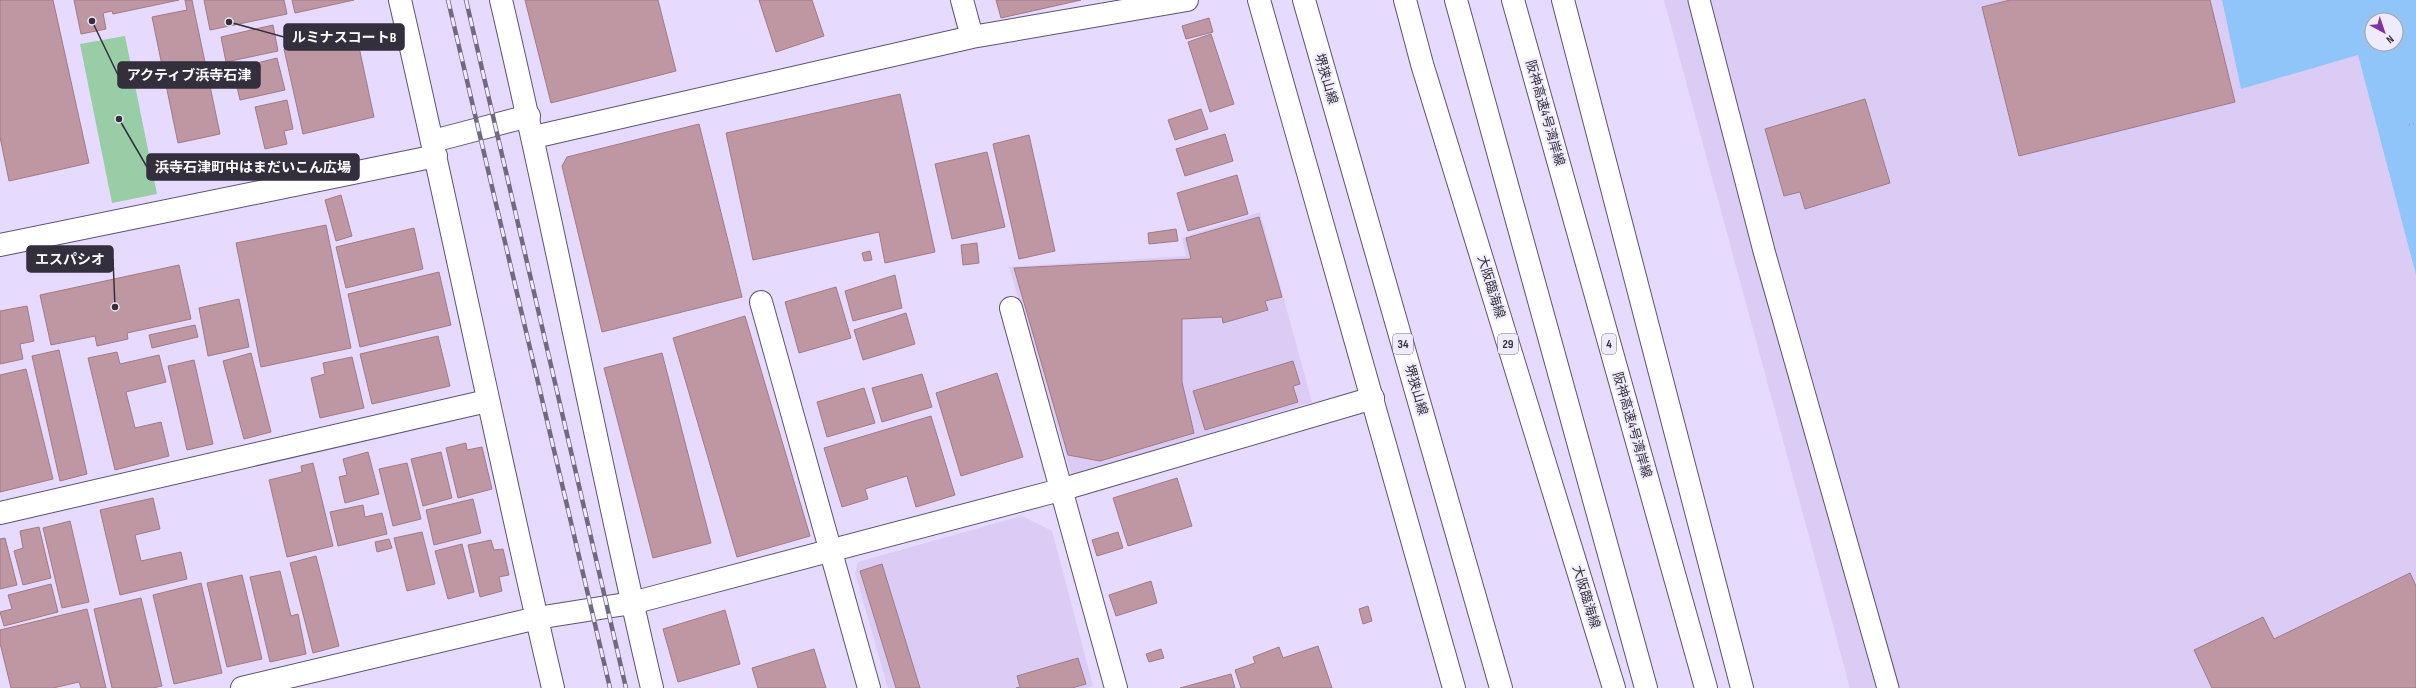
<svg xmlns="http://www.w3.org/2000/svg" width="2416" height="688" viewBox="0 0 2416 688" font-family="'Sofia Sans Condensed','Noto Sans JP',sans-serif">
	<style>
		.built { fill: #daccf5 }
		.green { fill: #98cda5 }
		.water { fill: #8fc5f9; fill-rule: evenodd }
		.building { fill: #bf97a2; stroke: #a07a85 }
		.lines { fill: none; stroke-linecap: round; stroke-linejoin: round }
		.service-casing { stroke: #5d5371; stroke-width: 23 }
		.pedestrian-casing { stroke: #5d5371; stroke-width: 24 }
		.minor-casing { stroke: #5d5371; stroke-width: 24 }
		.primary-casing { stroke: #5d5371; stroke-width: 24 }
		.motorway-casing { stroke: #5d5371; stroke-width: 24 }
		.path { stroke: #a89fbb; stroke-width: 2.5; stroke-dasharray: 1 3; stroke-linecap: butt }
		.service { stroke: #fff; stroke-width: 21 }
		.pedestrian { stroke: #fff; stroke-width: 22 }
		.minor { stroke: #fff; stroke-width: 22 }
		.primary { stroke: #fff; stroke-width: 22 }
		.motorway { stroke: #fff; stroke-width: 22 }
		.rail-casing { stroke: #70697f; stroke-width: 4.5 }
		.rail { stroke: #f0ebfa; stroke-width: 3; stroke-dasharray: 9; stroke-linecap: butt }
		.labels { text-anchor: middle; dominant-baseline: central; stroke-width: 4; stroke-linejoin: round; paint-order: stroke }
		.shield { fill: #f0ebfa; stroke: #6c6776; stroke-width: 1 }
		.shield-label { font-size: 12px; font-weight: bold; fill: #342f3d }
		.street-label { font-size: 13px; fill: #342f3d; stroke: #f0ebfa }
		.leader { fill: none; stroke: #342f3d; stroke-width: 1.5 }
		.callout-dot { fill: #342f3d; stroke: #f0ebfa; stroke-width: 1.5 }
		.callout { fill: #342f3d; stroke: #342f3d; stroke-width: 1.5 }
		.callout-label { font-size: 14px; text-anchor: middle; font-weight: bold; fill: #fff }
	</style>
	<rect width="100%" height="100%" fill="#e6dafe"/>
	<path class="built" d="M1664 0H2222L2241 88 2358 55 2416 275V688H1850Z
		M1260 212 1312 402 1072 476 1009 267 1186 256 1182 238Z
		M1022 516 1052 531 1093 686 1086 688H888L855 573 858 562Z"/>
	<path class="green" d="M125 36 157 194 112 203 80 44Z"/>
	<path class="water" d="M2222 0H2416V275L2358 55 2241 89ZM2372 20H2396V44H2372Z"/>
	<path class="building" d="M0 0H53L89 163 9 181 0 137Z
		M74 0H179L113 14 112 11 103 13 106 29 81 34Z
		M185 0H192L220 134 178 143 152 17 187 10Z
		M204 0H284L287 14 210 30Z
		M292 0H354L295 13Z
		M525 0H658L676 71 551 103Z
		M759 0H812L824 36 776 52Z
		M996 0H1081L1001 18Z
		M2010 0H2210L2235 102 2019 156 1982 7Z
		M1209 18 1213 32 1186 39 1182 26Z
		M273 25 278 51 226 62 221 37Z
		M356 33 374 117 303 134 284 49Z
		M1211 34 1234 104 1210 112 1188 42Z
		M277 58 285 90 240 100 233 69Z
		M900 94 935 252 885 263 879 232 753 260 726 133Z
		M1865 99 1890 183 1805 209 1800 192 1784 196 1765 129Z
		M287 100 293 129 284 131 287 144 265 149 255 107Z
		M1201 109 1208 129 1175 140 1168 120Z
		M699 124 742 297 602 332 562 166 567 157Z
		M1225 134 1233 161 1185 176 1176 149Z
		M1029 135 1055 251 1019 259 993 144Z
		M987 152 1005 227 952 239 935 164Z
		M1237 175 1248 214 1188 231 1177 193Z
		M341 195 352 236 336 241 325 200Z
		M1259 217 1282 297 1265 301 1268 310 1223 323 1222 317 1182 319V382L1194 433 1100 461 1068 455 1014 268 1191 259 1186 238Z
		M326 225 351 348 261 367 236 243Z
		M414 228 423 269 346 288 336 247Z
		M1176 229 1178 241 1149 244 1148 233Z
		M977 243 979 263 963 265 961 245Z
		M870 251 872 260 864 261 862 253Z
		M179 265 191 319 127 333 128 339 97 346 95 336 51 345 40 295Z
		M439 272 451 325 360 347 348 294Z
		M895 275 902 308 853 321 845 291Z
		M836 287 851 338 799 353 785 302Z
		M239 299 249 347 208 356 199 308Z
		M27 306 34 341 20 344 23 359 0 364V311Z
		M906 313 915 344 863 360 854 330Z
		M745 316 810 536 737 557 673 338Z
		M195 325 198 337 152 348 149 335Z
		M438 336 450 386 372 404 360 354Z
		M59 350 87 474 60 481 32 356Z
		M117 352 120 364 159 355 166 382 126 392 135 428 161 422 169 456 115 470 88 358Z
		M251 353 271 432 244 439 223 361Z
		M662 353 711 543 653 558 604 368Z
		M352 357 364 408 320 418 311 378 325 374 323 363Z
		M194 360 213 444 187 450 168 366Z
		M1293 361 1300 384 1293 386 1298 402 1205 430 1193 391Z
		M26 369 53 479 0 492V375Z
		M997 373 1023 457 961 476 936 393Z
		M922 374 932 407 882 422 872 388Z
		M864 388 875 423 827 437 817 402Z
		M931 416 955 495 916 507 907 476 865 489 868 499 842 507 824 448Z
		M466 443 467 450 482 447 492 489 458 498 446 448Z
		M368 452 379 494 345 503 339 477 347 475 343 459Z
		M441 452 452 498 423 506 411 459Z
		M313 463 333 546 287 557 269 480 302 472 301 466Z
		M407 463 421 519 393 526 379 469Z
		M1177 478 1192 526 1128 546 1113 498Z
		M153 498 160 529 135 535 141 561 181 552 187 579 120 595 100 510Z
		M473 499 481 533 434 545 426 510Z
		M363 505 365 517 382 513 387 534 338 546 330 512Z
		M70 521 89 602 62 608 43 528Z
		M39 527 51 578 23 585 14 551 23 548 20 531Z
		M422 532 435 584 407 591 394 538Z
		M1118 532 1123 548 1097 556 1092 540Z
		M5 538 17 585 0 589V539Z
		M389 539 392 548 377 552 375 542Z
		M491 540 494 550 503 549 509 575 499 577 502 591 480 597 468 545Z
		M462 544 474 592 448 599 435 551Z
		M316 556 339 646 313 653 290 563Z
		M882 564 920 688H896L860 571Z
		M280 571 291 616 298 614 306 654 270 662 250 577Z
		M2410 573 2416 586V688H2212L2194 650 2263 617 2274 639Z
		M242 575 262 659 227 667 207 583Z
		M1151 581 1157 603 1116 616 1109 595Z
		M201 583 222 673 174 684 153 595Z
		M51 584 58 612 4 626 0 612 12 609 8 595Z
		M141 598 162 686 153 688H112L94 609Z
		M1368 606 1372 621 1363 624 1359 609Z
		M87 609 106 688H81L79 682 53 688H11L0 643V630Z
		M725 610 740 664 678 682 663 629Z
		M1318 646 1332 688H1241L1235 670 1255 663 1253 657 1279 647 1283 658Z
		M814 649 826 688H758L752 668Z
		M1161 649 1164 658 1149 662 1146 654Z
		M1078 658 1086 684 1072 688H1016L1020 687 1017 676Z
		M1231 674 1235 688H1180Z"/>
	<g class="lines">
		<defs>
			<path id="service" d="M1699 0 1764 251 1888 688"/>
			<path id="pedestrian" d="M433 141 529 116"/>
			<path id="minor" d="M400 0C453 229 499 459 553 688
				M501 0C555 229 598 459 652 688
				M962 0 972 37
				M534 137 972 37 1187 0
				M0 245 436 156
				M761 302 869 688
				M1011 308 1116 688
				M0 513 487 401
				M242 688 537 618 632 603 1060 490 1373 398"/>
			<path id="primary" d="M1259 0 1454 688
				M1304 0 1501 688
				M1405 0 1422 64 1614 688
				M1563 0 1742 688"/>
			<path id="motorway" d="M1456 0 1646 688
				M1513 0 1706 688"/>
		</defs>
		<use href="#service" class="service-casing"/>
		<use href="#pedestrian" class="pedestrian-casing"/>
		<use href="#minor" class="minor-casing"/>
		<use href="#primary" class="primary-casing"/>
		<use href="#motorway" class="motorway-casing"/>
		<path class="path" d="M2409 125 2416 123"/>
		<use href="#service" class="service"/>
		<use href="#pedestrian" class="pedestrian"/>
		<use href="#minor" class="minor"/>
		<use href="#primary" class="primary"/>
		<use href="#motorway" class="motorway"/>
		<defs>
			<path id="rail" d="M448 0 610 688
				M466 0 626 688"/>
		</defs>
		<use href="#rail" class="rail-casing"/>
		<use href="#rail" class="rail"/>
	</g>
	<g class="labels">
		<g class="shield">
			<rect x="1393" y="334" width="20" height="20" rx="3"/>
			<rect x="1498" y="334" width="20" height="20" rx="3"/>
			<rect x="1602" y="334" width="14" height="20" rx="3"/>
		</g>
		<g class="shield-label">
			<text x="1403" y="344">34</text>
			<text x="1508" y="344">29</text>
			<text x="1609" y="344">4</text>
		</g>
		<g class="street-label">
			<text transform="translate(1326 79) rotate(74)">堺狭山線</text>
			<text transform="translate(1545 113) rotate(74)">阪神高速4号湾岸線</text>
			<text transform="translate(1491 287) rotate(73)">大阪臨海線</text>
			<text transform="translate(1416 390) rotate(74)">堺狭山線</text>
			<text transform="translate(1632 425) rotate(74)">阪神高速4号湾岸線</text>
			<text transform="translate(1586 597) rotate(73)">大阪臨海線</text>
		</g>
	</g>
	<path class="leader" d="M229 22L284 37M92 21L118 75M119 119L147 167M115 307L113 259"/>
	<g class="callout-dot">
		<circle cx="229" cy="22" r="4"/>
		<circle cx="92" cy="21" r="4"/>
		<circle cx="119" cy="119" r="4"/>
		<circle cx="115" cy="307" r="4"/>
	</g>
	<g class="callout">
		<rect x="284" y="24" width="120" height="26" rx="4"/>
		<rect x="118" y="62" width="142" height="26" rx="4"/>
		<rect x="147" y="154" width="212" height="26" rx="4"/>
		<rect x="27" y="246" width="86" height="26" rx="4"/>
	</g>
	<g class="callout-label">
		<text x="344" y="42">ルミナスコートB</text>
		<text x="189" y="80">アクティブ浜寺石津</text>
		<text x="253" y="172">浜寺石津町中はまだいこん広場</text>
		<text x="70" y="264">エスパシオ</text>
	</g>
	<g transform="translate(2384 32) rotate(140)"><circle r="19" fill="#f0ebfa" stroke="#a5a0ae"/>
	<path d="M0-3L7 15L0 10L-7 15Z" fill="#8133a4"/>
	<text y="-6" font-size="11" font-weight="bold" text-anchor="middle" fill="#342f3d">N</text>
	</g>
</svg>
